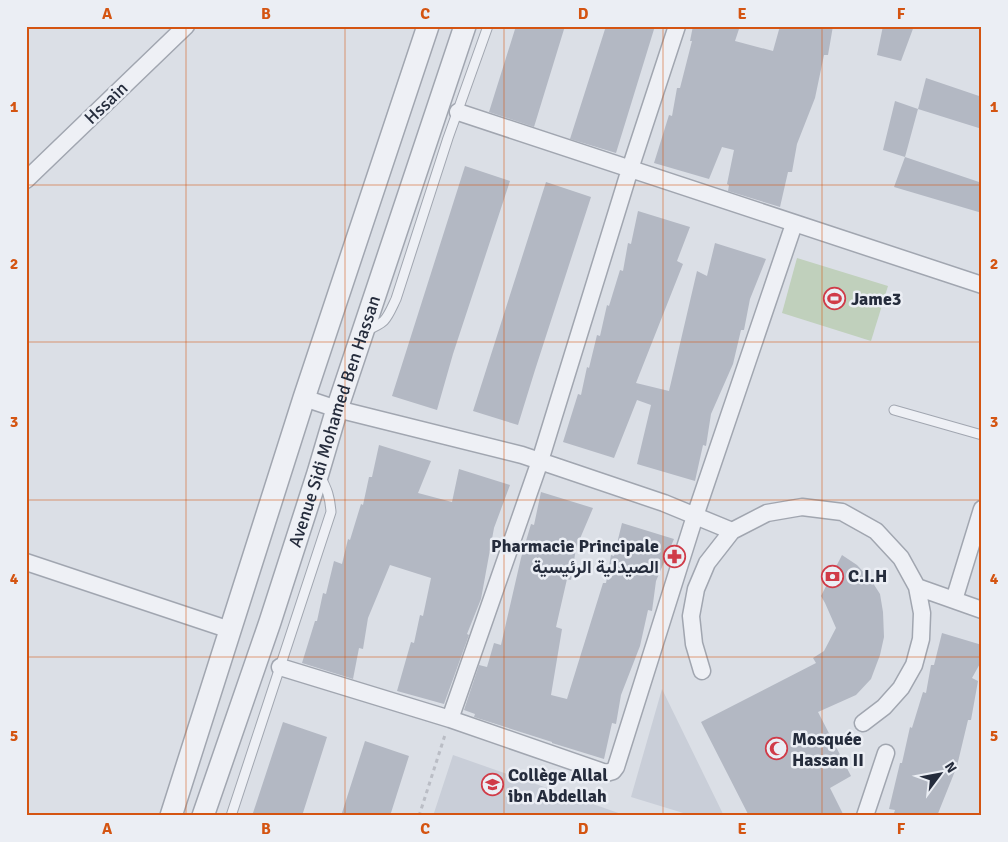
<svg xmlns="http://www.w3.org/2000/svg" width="1008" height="842" viewBox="0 0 1008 842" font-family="Signika,Vazirmatn,sans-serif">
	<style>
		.built { fill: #c9ced8 }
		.green { fill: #c0d0bc }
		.building { fill: #b3b8c3 }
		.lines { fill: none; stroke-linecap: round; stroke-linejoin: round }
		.service-casing { stroke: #a1a6b0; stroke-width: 11 }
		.minor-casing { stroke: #a1a6b0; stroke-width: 19 }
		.tertiary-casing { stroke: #a1a6b0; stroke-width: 24 }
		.path { stroke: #babdc5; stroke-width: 3; stroke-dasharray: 4 4; stroke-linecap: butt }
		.service { stroke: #eef0f5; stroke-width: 9 }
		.minor { stroke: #eef0f5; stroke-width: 16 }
		.tertiary { stroke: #eef0f5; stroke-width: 21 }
		.grid { fill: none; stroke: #d45411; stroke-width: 1; stroke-opacity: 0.55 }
		.labels { text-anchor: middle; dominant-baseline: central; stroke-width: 5; stroke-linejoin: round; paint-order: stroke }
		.street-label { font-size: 18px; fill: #252c3c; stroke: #ebeef4 }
		.poi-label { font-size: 18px; font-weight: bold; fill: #252c3c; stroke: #ebeef4; text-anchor: start }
		.neatline { fill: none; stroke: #d45411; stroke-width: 2 }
		.grid-label { font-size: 16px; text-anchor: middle; font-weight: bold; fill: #d45411 }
	</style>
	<rect width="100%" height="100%" fill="#dbdfe6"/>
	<path class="built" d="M662 689 724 816H693L631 797Z
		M453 755 627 816H433Z"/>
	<path class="green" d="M797 258 888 286 871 341 782 313Z"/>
	<path class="building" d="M516 26H565L534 127 489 112Z
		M606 26H655L616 153 570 139Z
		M693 26H740L735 41 773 51 780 26H833L828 55H824L815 98 797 144 792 172H788L780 207 728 191 729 185 727 184 734 150 722 147 709 179 654 163 669 115 672 116 677 88H680L692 41H690Z
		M883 26H914L901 61 877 55Z
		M926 78 982 97V129L918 109Z
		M895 101 918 109 905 157 883 150Z
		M905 157 982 183V213L894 187Z
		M465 166 510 181 453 354 437 410 392 396Z
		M546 182 591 197 535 370 518 425 473 411Z
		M638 211 690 227 677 261 683 264 636 383 669 391 697 271 707 276 715 243 766 259 750 299 744 330H741L733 364 711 414 706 446 703 445 695 481 637 464 651 405 637 400 614 458 563 442 578 394 581 395 587 367 589 368 597 335 600 336 607 305 609 306 620 270 623 271 628 243 631 244Z
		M379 445 431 461 418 493 452 502 459 469 510 485 494 528 481 599 467 634 469 635 444 704 397 691 411 642 414 643 420 615 423 616 431 578 390 565 368 618 363 649 359 648 353 679 302 663 315 621H317L323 593 326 594 334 561 342 564 348 539 350 540 361 504 363 505 369 477H372Z
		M541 492 593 508 576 548 571 580 567 579 556 627 562 629 551 695 567 699 603 583H606L611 555 614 556 622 523 674 539 656 581 652 611 648 610 640 646 621 695 616 724 612 723 604 759 552 743V742L474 717 475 714 464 710 479 665 487 667 494 643 501 645 521 558 531 524 534 525Z
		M842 555 857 565 871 580 880 594 883 612 884 637 880 655 871 679 856 695 818 712 851 776 830 788 844 816H749L701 722 816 663 813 658 824 651 836 628 825 603 821 596Z
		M942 633 982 645V660L972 678 978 681 971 720H968L957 766 937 816H893L895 810 889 809 900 763H902L910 727 912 728 923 692 926 693 931 665H934Z
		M283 722 327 737 302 816H252Z
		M365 741 409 756 390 816H341Z"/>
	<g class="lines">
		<defs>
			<path id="service" d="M365 331C387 322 386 320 396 299L448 138 488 26
				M894 410 982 435
				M231 816 331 512C330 497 327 489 320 476"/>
			<path id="minor" d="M458 112 982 285
				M26 180 186 26
				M304 398 337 409 522 455 664 503 732 531
				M26 562 230 630
				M917 587 982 610
				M954 600 982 509
				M280 667 450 719 606 773 613 771 616 767 695 516 794 224
				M702 671 694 644 691 616 696 589 707 563 732 531 767 513 802 507 842 512 876 531 901 558 917 587 922 613 921 639 914 665 901 688 884 707 863 723
				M450 719 540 461 630 169 677 26
				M865 816 886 753"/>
			<g id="tertiary">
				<path d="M171 816 304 398 428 26"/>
				<path id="s1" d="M203 816 270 622 318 473 337 409 465 26"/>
			</g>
		</defs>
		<use href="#service" class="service-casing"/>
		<use href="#minor" class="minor-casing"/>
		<use href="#tertiary" class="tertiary-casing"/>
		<path class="path" d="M419 816 445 735"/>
		<use href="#service" class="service"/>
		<use href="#minor" class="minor"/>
		<use href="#tertiary" class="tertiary"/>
	</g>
	<path class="grid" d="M186 26V816M345 26V816M504 26V816M663 26V816M822 26V816M26 185H982M26 342H982M26 500H982M26 657H982"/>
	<defs>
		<symbol id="stadium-ring" viewBox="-11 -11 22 22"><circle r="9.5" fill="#ebeef4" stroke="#d03b48" stroke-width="1.5"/><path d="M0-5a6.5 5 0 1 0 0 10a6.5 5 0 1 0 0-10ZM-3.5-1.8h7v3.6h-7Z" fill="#d03b48"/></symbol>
		<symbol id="pharmacy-ring" viewBox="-11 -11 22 22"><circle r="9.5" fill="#ebeef4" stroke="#d03b48" stroke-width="1.5"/><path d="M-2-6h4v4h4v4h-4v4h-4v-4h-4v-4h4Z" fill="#d03b48"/></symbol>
		<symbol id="bank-ring" viewBox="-11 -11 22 22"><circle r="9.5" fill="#ebeef4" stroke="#d03b48" stroke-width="1.5"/><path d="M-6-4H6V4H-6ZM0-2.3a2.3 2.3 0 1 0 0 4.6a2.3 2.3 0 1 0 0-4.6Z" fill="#d03b48"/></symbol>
		<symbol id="mosque-ring" viewBox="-11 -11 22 22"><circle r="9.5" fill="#ebeef4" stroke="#d03b48" stroke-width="1.5"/><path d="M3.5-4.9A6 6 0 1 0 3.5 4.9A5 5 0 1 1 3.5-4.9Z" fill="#d03b48"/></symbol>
		<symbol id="school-ring" viewBox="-11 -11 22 22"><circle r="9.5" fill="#ebeef4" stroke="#d03b48" stroke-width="1.5"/><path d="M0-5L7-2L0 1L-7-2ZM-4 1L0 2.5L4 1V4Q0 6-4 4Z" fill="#d03b48"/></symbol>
	</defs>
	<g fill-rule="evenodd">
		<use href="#stadium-ring" x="822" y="286" width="25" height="25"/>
		<use href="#pharmacy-ring" x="662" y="544" width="25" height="25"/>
		<use href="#bank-ring" x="820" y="564" width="25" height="25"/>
		<use href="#mosque-ring" x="764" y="736" width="25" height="25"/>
		<use href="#school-ring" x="480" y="772" width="25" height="25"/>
	</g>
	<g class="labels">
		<g class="street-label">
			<text transform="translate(106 103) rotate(-44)">Hssain</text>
			<text stroke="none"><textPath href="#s1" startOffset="416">Avenue Sidi Mohamed Ben Hassan</textPath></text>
		</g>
		<g class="poi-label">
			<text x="851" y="299">Jame3</text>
			<text x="659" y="546" text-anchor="end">Pharmacie Principale<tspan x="659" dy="21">الصيدلية الرئيسية</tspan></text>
			<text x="848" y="576">C.I.H</text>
			<text x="792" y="739">Mosquée<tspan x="792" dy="21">Hassan II</tspan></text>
			<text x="508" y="775">Collège Allal<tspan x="508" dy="21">ibn Abdellah</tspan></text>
		</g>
	</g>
	<rect width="1008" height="842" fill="none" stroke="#ebeef4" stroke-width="55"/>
	<g transform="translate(940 774) rotate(58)" stroke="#ebeef4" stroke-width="4" paint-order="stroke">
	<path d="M0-4L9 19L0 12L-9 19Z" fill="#252c3c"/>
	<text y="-8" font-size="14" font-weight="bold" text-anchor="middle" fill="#252c3c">N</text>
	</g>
	<rect x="28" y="28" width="952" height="786" class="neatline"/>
	<g class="grid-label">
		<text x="107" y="19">A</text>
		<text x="266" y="19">B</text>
		<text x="425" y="19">C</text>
		<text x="583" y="19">D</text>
		<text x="742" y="19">E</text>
		<text x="901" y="19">F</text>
		<text x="14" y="112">1</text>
		<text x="994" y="112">1</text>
		<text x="14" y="269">2</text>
		<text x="994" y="269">2</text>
		<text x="14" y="427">3</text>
		<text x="994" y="427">3</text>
		<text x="14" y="584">4</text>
		<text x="994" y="584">4</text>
		<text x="14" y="741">5</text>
		<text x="994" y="741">5</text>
		<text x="107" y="834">A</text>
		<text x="266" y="834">B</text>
		<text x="425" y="834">C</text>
		<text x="583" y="834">D</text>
		<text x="742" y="834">E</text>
		<text x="901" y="834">F</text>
	</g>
</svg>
